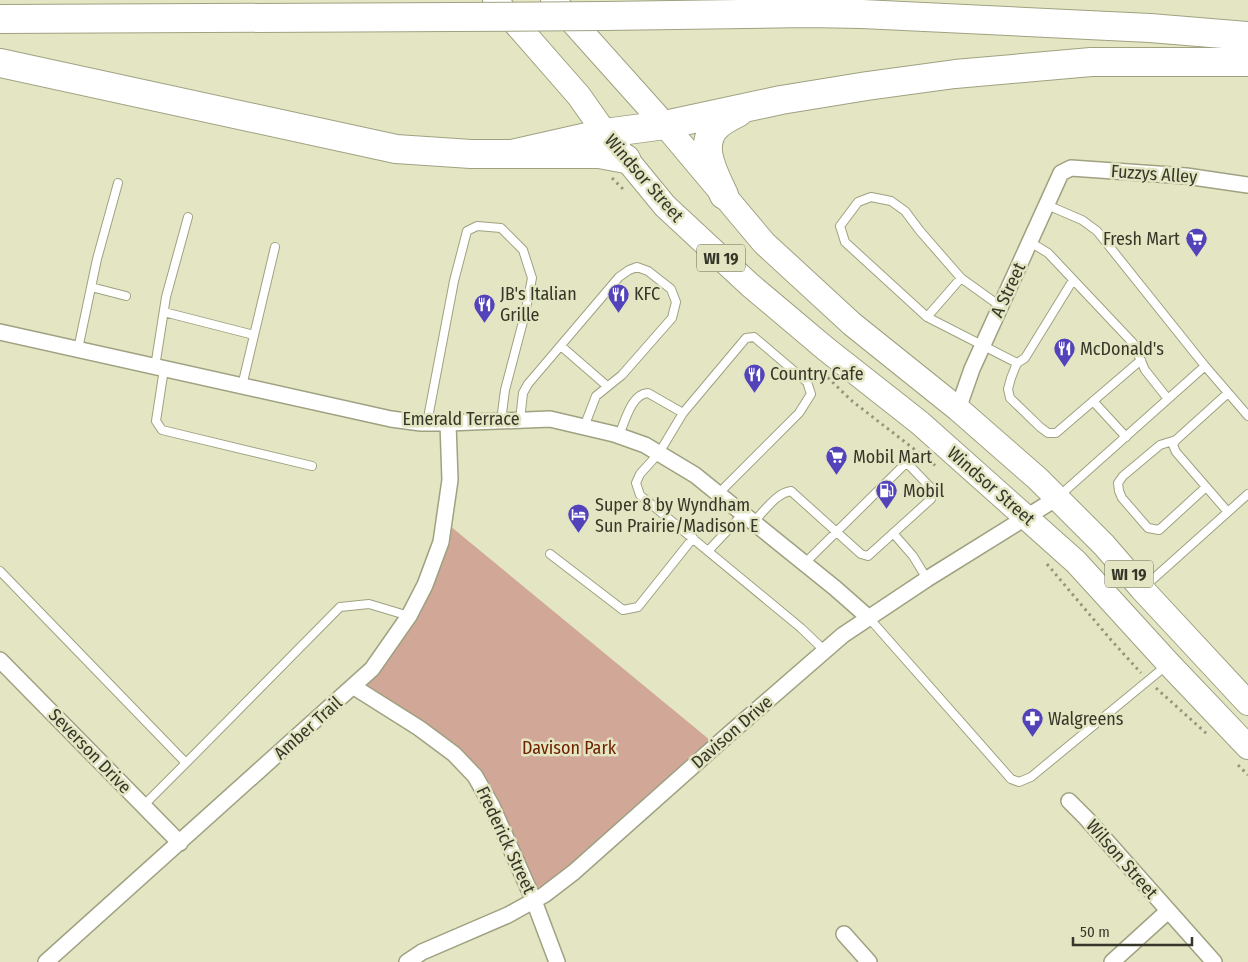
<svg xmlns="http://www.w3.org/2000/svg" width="1248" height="962" viewBox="0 0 1248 962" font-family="'Fira Sans Condensed',sans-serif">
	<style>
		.green { fill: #d1a798 }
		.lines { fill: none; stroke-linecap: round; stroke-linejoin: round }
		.service-casing { stroke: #9fa180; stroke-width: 10 }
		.minor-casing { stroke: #9fa180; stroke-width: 18 }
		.primary-casing { stroke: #9fa180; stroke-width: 26 }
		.motorway-casing { stroke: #9fa180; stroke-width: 30 }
		.path { stroke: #95967d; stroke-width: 3; stroke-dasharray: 2.5 4; stroke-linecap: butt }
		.service { stroke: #fff; stroke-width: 8 }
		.minor { stroke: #fff; stroke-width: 15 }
		.primary { stroke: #fff; stroke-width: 24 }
		.motorway { stroke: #fff; stroke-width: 28 }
		.motorway-bridge-casing { stroke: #9fa180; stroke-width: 30; stroke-linecap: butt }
		.motorway-bridge { stroke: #fff; stroke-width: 28 }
		.labels { text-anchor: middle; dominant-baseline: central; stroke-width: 5; stroke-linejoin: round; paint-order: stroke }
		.shield { fill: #e4e6c3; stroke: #6a6c57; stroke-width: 1 }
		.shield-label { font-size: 16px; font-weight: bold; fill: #363729 }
		.street-label { font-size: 18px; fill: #363729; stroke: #e4e6c3 }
		.poi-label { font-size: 18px; fill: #363729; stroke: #e4e6c3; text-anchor: start }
		.park-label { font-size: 18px; fill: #702200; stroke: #e4e6c3 }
	</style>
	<rect width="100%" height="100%" fill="#e4e6c3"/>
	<path class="green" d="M444 521 716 745 534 901 475 776 354 687 409 616Z"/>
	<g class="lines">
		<defs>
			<path id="service" d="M1047 205 1082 220 1097 231 1205 366 1248 416
				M1030 242 1048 253 1133 343 1145 370 1168 399
				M1073 280 1025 358 1017 363 1011 378 1008 389 1010 398 1040 427 1048 433H1056L1141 360
				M91 287 126 296
				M1000 306 961 278 920 231 905 211 891 201 871 197 858 202 840 226 845 242 927 317 1017 363
				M164 312 254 335
				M927 317 961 278
				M561 346 607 386
				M78 349 97 259 118 183
				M155 367 166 297 188 217
				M164 369 156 421 162 430 312 466
				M242 386 275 247
				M1228 393 1176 440 1173 445 1176 452 1228 512
				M1093 401 1126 437
				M520 420 523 393 528 384 619 277 629 270 637 267 648 271 671 289 676 302 672 318 622 375 596 396 584 427
				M427 423 454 281 467 231 477 226 501 228 523 250 532 278 525 314 505 390 501 421
				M619 435C625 422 631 394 648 393L683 413
				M1176 440 1160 445 1123 476 1118 483 1119 491 1122 498 1148 528 1159 530 1206 487
				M719 493 799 413 811 394 807 382 754 337 746 338 683 413 659 453 640 474 636 483 640 495 801 628 825 651
				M1058 497 1205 366
				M754 521C765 511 776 493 791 491L861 554 868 556 931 499 933 490 909 465H904L805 563
				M893 533 913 556 927 579
				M708 551 744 513
				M550 554 623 610 638 607 693 538
				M0 571 186 763 143 806
				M1143 588 1248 494
				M869 618 1011 779 1019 782 1031 777 1167 665
				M186 763 340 607 369 604 409 616"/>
			<path id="minor" d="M0 332 391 419 421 423H448L550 419 614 434 645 445 695 475 835 588 869 618
				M958 409 972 369 1061 173 1071 168 1186 176 1248 185
				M0 660 180 843
				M354 687 419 728 454 754 475 776 492 806 534 901 557 962
				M1069 801 1086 818 1214 962
				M844 934 869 962
				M46 962 372 669 409 616 425 585 441 542 450 480 448 423
				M407 962 422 952 508 915 544 895 574 872 729 734 843 635 927 579 1057 498
				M1112 962 1168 911"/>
			<path id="primary" d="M495 0 579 96 605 133 665 206 750 285 826 349 920 423 1076 562 1169 664 1248 747
				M553 0 665 125 764 243 852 324 958 409 1038 479 1104 545 1142 589 1248 703"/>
			<path id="motorway" d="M605 16 807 13 862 14 1150 28 1248 36
				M0 19 454 17
				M0 63 396 149 471 154H599L626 159
				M512 154 605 133 665 125 781 100 867 86 955 74 1091 62H1248
				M724 195C715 175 696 144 718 125 723 120 732 116 739 112"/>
		</defs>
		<use href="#service" class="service-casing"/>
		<use href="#minor" class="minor-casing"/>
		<use href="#primary" class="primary-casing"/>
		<use href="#motorway" class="motorway-casing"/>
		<path class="path" d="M612 178 625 191
			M823 373 852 401 936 466
			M1047 564 1111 640 1141 673
			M1156 688 1207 734
			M1238 765 1248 775"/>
		<use href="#service" class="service"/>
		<use href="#minor" class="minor"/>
		<use href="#primary" class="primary"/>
		<use href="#motorway" class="motorway"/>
		<defs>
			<path id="motorway-bridge" d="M454 17 605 16"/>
		</defs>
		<use href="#motorway-bridge" class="motorway-bridge-casing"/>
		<use href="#motorway-bridge" class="motorway-bridge"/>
	</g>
	<defs>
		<symbol id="supermarket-pin" viewBox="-11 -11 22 30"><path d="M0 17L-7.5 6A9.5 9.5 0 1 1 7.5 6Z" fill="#5243bb" stroke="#e4e6c3"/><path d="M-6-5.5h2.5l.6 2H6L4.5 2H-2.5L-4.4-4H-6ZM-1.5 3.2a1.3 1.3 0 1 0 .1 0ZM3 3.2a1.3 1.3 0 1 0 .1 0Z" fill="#fff"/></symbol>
		<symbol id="restaurant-pin" viewBox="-11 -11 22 30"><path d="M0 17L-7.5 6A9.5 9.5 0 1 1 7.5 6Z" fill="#5243bb" stroke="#e4e6c3"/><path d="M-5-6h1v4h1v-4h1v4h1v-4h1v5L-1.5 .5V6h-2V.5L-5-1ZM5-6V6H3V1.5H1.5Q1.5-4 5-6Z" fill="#fff"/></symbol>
		<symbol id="fuel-pin" viewBox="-11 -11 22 30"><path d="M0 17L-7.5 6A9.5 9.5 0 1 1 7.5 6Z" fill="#5243bb" stroke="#e4e6c3"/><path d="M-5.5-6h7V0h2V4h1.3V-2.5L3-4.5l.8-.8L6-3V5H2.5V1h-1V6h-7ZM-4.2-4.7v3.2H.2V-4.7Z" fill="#fff"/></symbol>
		<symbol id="hotel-pin" viewBox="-11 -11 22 30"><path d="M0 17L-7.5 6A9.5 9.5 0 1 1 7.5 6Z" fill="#5243bb" stroke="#e4e6c3"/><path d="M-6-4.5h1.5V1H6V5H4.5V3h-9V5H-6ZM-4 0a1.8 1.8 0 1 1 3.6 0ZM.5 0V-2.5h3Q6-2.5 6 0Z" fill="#fff"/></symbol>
		<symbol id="pharmacy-pin" viewBox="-11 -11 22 30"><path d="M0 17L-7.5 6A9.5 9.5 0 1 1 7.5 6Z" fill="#5243bb" stroke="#e4e6c3"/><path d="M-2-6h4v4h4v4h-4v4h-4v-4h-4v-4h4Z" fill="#fff"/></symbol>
	</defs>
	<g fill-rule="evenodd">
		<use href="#supermarket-pin" x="1184" y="226" width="25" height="34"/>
		<use href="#restaurant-pin" x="606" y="282" width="25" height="34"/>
		<use href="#restaurant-pin" x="472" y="292" width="25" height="34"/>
		<use href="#restaurant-pin" x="1052" y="336" width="25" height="34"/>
		<use href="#restaurant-pin" x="742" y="362" width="25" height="34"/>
		<use href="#supermarket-pin" x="824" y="444" width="25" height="34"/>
		<use href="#fuel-pin" x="874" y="478" width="25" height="34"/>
		<use href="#hotel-pin" x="566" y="502" width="25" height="34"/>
		<use href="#pharmacy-pin" x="1020" y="706" width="25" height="34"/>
	</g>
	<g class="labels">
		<g class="shield">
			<rect x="697" y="244.5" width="48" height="27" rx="4"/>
			<rect x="1105" y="560.5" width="48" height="27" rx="4"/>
		</g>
		<g class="shield-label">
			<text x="721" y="258">WI 19</text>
			<text x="1129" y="574">WI 19</text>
		</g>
		<g class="street-label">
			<text transform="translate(1154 174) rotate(4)">Fuzzys Alley</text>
			<text transform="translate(644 178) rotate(49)">Windsor Street</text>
			<text transform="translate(1008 290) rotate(-65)">A Street</text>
			<text x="461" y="419">Emerald Terrace</text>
			<text transform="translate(991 486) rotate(41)">Windsor Street</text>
			<text transform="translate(308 728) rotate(-42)">Amber Trail</text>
			<text transform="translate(732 732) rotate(-41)">Davison Drive</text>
			<text transform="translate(90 751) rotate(46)">Severson Drive</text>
			<text transform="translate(506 840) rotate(65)">Frederick Street</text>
			<text transform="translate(1122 859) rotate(49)">Wilson Street</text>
		</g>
		<g class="poi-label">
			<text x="1180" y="239" text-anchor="end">Fresh Mart</text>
			<text x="500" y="294">JB's Italian<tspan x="500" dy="21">Grille</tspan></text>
			<text x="634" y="294">KFC</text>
			<text x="1080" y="349">McDonald's</text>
			<text x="770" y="374">Country Cafe</text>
			<text x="853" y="457">Mobil Mart</text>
			<text x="903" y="491">Mobil</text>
			<text x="595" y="505">Super 8 by Wyndham<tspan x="595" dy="21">Sun Prairie/Madison E</tspan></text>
			<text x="1048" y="719">Walgreens</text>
		</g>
		<g class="park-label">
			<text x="569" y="748">Davison Park</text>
		</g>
	</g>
	<path d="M1073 937v8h119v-8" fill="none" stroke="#363729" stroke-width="2.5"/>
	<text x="1080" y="937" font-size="15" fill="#363729" stroke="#e4e6c3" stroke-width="4" paint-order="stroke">50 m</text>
</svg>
